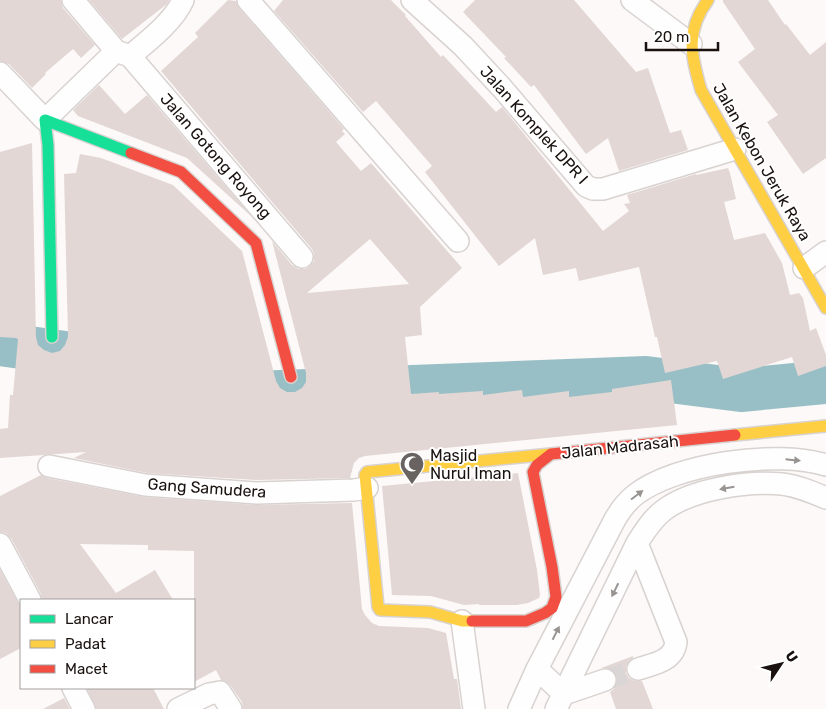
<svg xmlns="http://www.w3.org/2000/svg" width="826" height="709" viewBox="0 0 826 709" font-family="Rubik,sans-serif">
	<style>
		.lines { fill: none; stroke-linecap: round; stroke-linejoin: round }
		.river { stroke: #99bfc6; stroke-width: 44 }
		.building { fill: #e2d7d4; fill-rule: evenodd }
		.street-tunnel { stroke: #dad6d5; stroke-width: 21; stroke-dasharray: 21 11; stroke-linecap: butt }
		.street-casing { stroke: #d8d2d0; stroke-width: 24 }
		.fast-casing { stroke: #d8d2d0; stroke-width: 14 }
		.slow-casing { stroke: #d8d2d0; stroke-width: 14 }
		.jam-casing { stroke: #d8d2d0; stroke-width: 14 }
		.street { stroke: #fffefe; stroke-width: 21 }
		.fast { stroke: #16e098; stroke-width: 11 }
		.slow { stroke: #ffcf43; stroke-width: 11 }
		.jam { stroke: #f24e42; stroke-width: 11 }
		.oneway { fill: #989492 }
		.labels { text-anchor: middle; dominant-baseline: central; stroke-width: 4; stroke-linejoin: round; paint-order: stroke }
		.street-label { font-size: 16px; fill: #19120f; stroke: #fff }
		.poi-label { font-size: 16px; fill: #19120f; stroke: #fff; text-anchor: start }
	</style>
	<rect width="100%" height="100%" fill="#fcf9f8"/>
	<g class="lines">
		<path class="river" d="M0 344 94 357 114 364
			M227 394 646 378 741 390 826 382"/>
	</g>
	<path class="building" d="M0 0H61L63 8 95 45 81 58 73 49 45 73 46 74 32 88 9 64 0 61Z
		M89 0H169L167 4 122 39Z
		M228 0 236 1 239 8 344 129 342 131 345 134 336 142 361 171 371 163 462 268 420 307 422 335 405 337 411 394 439 392V394L483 391V395L522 390 523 397 569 391V397L612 392V389L671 380 677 425 365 456 359 458 354 463 350 478 257 480 147 473 74 458 86 452 0 458V429L8 428 10 395H13L18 339 16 338 0 337V152L32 143 36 337 38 345 44 350 52 353 60 351 65 345 68 337 64 174 76 173 80 154 101 158 173 185 242 251 276 381 280 388 287 392H295L302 388 306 382V373L272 241 292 265 298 269H305L310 266 314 261V254L312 249 161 71 198 37 195 33ZM370 239 409 284 307 293Z
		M283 0H391L406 15 405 16 441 57 443 55 496 112 502 107 603 231 629 211 624 204 630 203 627 195 696 174V175L728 168 730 173 736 199 724 202 734 240 765 233 782 263 790 295 799 293 803 298 810 331 816 328 826 355V366L798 376 792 357 723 379 717 361 665 373 657 337H655L639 267 579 281 576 268 543 275 535 238 499 266 425 172 432 166 376 101 363 112 274 11Z
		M475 0H574L636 72 648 68 670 133 681 130 688 150 619 171 608 138 586 154 534 85 531 87 504 58 506 57 463 12Z
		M723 0H768L785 25 786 24 810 55 826 42V158L803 174 767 122 778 115 738 62 755 49 723 2Z
		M99 85 125 114 147 95 252 217 187 158 78 116 73 110Z
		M518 473 537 570 540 595 539 598 528 603 517 605H479V604L464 605 431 596 392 595 382 486Z
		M41 475 47 478 144 497 256 505 352 503 362 609 365 615 372 623 379 626 428 628 446 633 454 679H457L461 709H243L242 702 230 685 225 681 221 680 216 670 194 682V551L148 550V545L80 544 116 593 155 570 173 600H42L41 594 11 538 6 533 0 532V496Z
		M0 570 21 608V648L0 659Z
		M633 656V658L629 661 626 666V673L629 678 635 681H642L653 709H616L610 692 614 689 617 683V676L614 671 608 668H601Z
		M87 688H153L164 709H96Z
		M64 698 70 709H43Z"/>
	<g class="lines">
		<path class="street-tunnel" d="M605 680 638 669"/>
		<defs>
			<path id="street" d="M73 0 116 51
				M248 0 458 241
				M412 0 463 46 502 88 586 186 593 189H603L735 149
				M632 0 691 44
				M130 56 302 257
				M0 73 45 120 116 51 130 56C147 42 174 21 183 0
				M804 268 826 252
				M49 466 145 485 257 493 354 490 367 488
				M637 543 676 642C674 661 654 664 638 669
				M0 544 30 600
				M462 621 474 709
				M537 669 564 694 605 680
				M73 688 84 709
				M178 709 209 694 220 692 231 709
				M519 709 537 669 612 525C618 513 625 503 635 495 676 463 777 450 826 465
				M556 709 637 543C645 531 652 519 664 510 692 489 747 481 782 484 798 486 812 492 826 498"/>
			<path id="fast" d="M52 337 48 145 45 120 131 153"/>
			<path id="slow" d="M708 0C685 31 691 55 701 90L826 308
				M735 435 826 426
				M472 621H462L430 612 380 610 378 607 365 475 367 472 551 454"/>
			<path id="jam" d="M131 153 181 172 256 243 291 377
				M472 621H526L545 613 552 608 556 597 552 567 533 472 537 465 551 454 735 435"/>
		</defs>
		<use href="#street" class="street-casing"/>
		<use href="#fast" class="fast-casing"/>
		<use href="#slow" class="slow-casing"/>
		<use href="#jam" class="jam-casing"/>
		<use href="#street" class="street"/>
		<use href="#fast" class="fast"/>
		<use href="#slow" class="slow"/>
		<use href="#jam" class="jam"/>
	</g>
	<defs><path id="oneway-solid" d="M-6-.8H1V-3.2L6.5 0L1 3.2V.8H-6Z" transform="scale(1.25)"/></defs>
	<g class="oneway">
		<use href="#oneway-solid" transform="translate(793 460) rotate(6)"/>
		<use href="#oneway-solid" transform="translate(727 488) rotate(170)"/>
		<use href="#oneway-solid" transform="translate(637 495) rotate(-37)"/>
		<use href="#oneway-solid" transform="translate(615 590) rotate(116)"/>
		<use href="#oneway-solid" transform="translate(556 633) rotate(-63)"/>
	</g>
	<defs>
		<symbol id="mosque-pin" viewBox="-11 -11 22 30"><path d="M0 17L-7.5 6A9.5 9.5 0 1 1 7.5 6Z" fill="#686361" stroke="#fff"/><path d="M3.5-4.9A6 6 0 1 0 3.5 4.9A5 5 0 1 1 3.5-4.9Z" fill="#fff"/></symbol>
	</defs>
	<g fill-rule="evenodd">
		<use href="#mosque-pin" x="398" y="450" width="28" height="38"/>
	</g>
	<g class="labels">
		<g class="street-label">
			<text transform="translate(534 125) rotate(48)">Jalan Komplek DPR I</text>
			<text transform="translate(216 156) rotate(49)">Jalan Gotong Royong</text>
			<text transform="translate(762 162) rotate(60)">Jalan Kebon Jeruk Raya</text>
			<text transform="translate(620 447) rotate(-6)">Jalan Madrasah</text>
			<text transform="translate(207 488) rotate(4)">Gang Samudera</text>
		</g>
		<g class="poi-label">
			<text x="430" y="455">Masjid<tspan x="430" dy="18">Nurul Iman</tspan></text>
		</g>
	</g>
	<rect x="20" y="599" width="175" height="90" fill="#ffffff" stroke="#a3a09f"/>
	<rect x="30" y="615" width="25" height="8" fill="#16e098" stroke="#a3a09f"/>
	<text x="65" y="624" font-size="15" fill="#19120f">Lancar</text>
	<rect x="30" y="640" width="25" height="8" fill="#ffcf43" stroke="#a3a09f"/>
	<text x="65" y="649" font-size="15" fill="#19120f">Padat</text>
	<rect x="30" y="665" width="25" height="8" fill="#f24e42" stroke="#a3a09f"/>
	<text x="65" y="674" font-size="15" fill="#19120f">Macet</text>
	<g transform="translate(781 664) rotate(55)" stroke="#ffffff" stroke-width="4" paint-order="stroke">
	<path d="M0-4L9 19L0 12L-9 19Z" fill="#19120f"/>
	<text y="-8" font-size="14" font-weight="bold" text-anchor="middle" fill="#19120f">U</text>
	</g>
	<path d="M646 42v8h72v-8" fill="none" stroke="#19120f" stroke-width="2.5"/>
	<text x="654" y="42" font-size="15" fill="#19120f" stroke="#ffffff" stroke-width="4" paint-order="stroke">20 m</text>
</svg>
